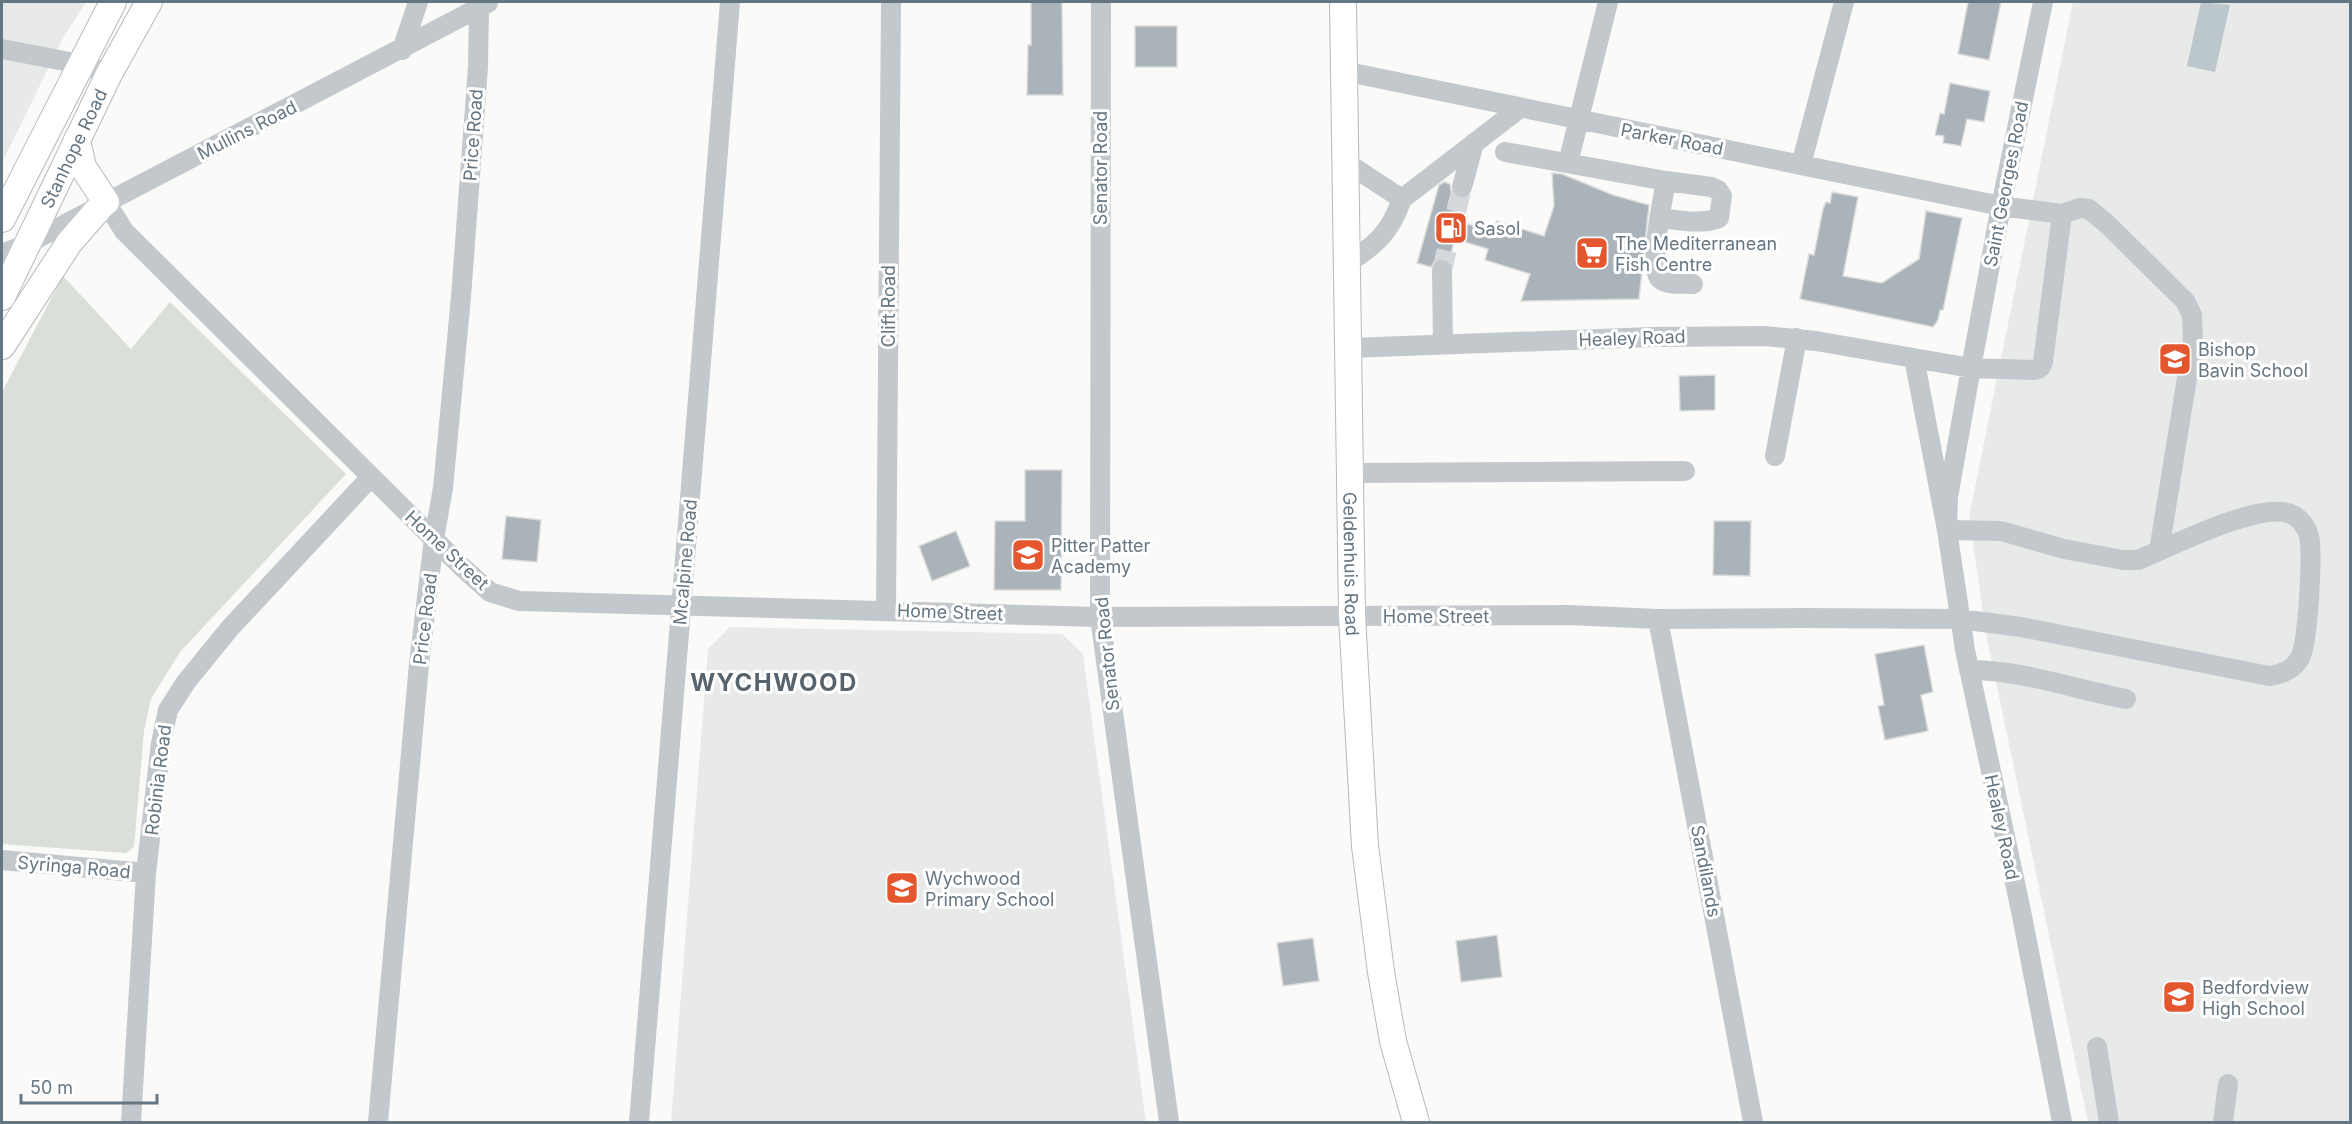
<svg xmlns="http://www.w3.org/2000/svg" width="2352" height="1124" viewBox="0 0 2352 1124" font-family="Inter,sans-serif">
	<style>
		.built { fill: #e8e9e9 }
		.green { fill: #dadfd7 }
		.water { fill: #bbc7cb }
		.building { fill: #aab3b9; stroke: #dcdcda; stroke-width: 1.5 }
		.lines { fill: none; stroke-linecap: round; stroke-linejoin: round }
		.minor-tunnel { stroke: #d5d9db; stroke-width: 20; stroke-dasharray: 20 10; stroke-linecap: butt }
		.major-casing { stroke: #b5babe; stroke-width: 28 }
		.minor { stroke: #c3c8cc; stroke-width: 20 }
		.major { stroke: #fff; stroke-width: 26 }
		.labels { text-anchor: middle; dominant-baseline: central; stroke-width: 6; stroke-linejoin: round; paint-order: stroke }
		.street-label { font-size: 18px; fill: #657683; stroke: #fff }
		.poi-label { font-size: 18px; fill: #657683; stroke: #fff; text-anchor: start }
		.district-label { font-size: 24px; font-weight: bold; letter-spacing: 1.5px; fill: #57646e; stroke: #fff }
	</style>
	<rect width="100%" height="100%" fill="#fafaf8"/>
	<path class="built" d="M2 2H86L63 38 2 163Z
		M2073 2H2350V1122H2088L1987 639 1969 517Z
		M730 627 1062 634 1083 654 1146 1122H671L708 649Z"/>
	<path class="green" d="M63 276 131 349 170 302 346 474 180 652 151 699 144 731 134 847 126 853 2 844V392Z"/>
	<path class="water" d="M2201 2 2230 5 2215 72 2187 66Z"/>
	<path class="building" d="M1031 2H1062L1063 95H1027L1028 45H1031Z
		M1968 2H2001L1989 60 1958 54Z
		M1135 26H1177V67H1135Z
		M1950 83 1990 91 1984 122 1967 119 1961 146 1943 143 1944 136 1935 135 1940 113 1944 114Z
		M1552 173 1562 174 1613 195 1649 205 1639 299 1521 301 1530 274 1485 260 1488 249 1455 239 1449 260 1442 258 1436 259 1431 267 1417 263 1439 185 1444 182 1450 184 1451 191 1454 196 1459 199 1467 197 1460 222 1493 231 1497 221 1544 236 1554 206Z
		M1832 192 1858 197 1843 276 1882 283 1919 259 1926 211 1962 218 1943 310H1940L1938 320 1933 327 1800 299 1809 254 1814 255 1823 209 1826 202 1830 203Z
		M1715 375V410L1680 411 1679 376Z
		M1025 470H1062L1061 590H994L995 521H1025Z
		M506 516 541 520 537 562 502 559Z
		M1714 521H1751L1750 576 1713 575Z
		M956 531 970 566 932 581 919 546Z
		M1924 645 1933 692 1921 695 1928 731 1885 740 1878 706 1884 705 1875 654Z
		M1497 935 1502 977 1461 982 1456 941Z
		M1313 938 1319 981 1283 986 1277 943Z"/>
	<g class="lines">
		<path class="minor-tunnel" d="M1442 270 1462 187"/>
		<defs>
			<g id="major">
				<path id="s1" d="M1343 2 1352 616 1365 846 1381 972 1393 1041 1416 1122"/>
				<path d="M77 140 83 167 106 202"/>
				<path d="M2 219 113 2"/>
				<path id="s2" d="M2 297 109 74 149 2"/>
				<path d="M2 346 69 243 102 205"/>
			</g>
		</defs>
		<use href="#major" class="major-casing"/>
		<path class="minor" d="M1101 2 1100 617 1169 1122
			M2043 2 2001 206 1971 368 1948 497 1947 530 1965 650 2021 911 2062 1122
			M2 49 80 64 109 74
			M402 50 418 2
			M1505 152 1666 181 1711 187 1718 190 1722 196 1719 218C1700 225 1679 220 1660 218
			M1344 161 1402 199
			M1568 163 1608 2
			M1801 165 1844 2
			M1666 181C1663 198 1648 269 1660 279 1668 286 1683 283 1693 284
			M1462 187 1474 143
			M106 202 124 231 462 567 490 592 519 601 1100 617 1569 615 1658 619 1800 618 1960 619 2021 627 2269 676C2282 674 2293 670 2300 658 2308 643 2313 554 2309 536 2307 528 2301 519 2293 515 2266 500 2186 539 2159 551L2193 341 2192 315 2185 301 2107 224 2089 209 2080 208 2062 214 2001 206 1343 71
			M2 254 27 244 488 3
			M1346 264C1376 245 1390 233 1402 199L1520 108
			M1442 270 1443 345
			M1349 348 1653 337 1765 336 1816 341 1971 368 2035 370 2040 368 2043 362 2062 214
			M1914 358 1947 530 2001 531 2064 549 2123 560H2138L2159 551
			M1775 456 1797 338
			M1349 473 1685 471
			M886 610 891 2
			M1658 619 1753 1122
			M1969 670C2022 670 2073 689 2126 699
			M2 860 146 873
			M2097 1047 2109 1122
			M131 1122 146 873 161 743 168 710 186 682 230 628 370 478
			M378 1122 419 664 434 539 443 488 461 297 478 67 479 7
			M639 1122C668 749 702 375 730 2
			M2223 1122 2228 1084"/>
		<use href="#major" class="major"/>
	</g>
	<defs>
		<symbol id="fuel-square" viewBox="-11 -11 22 22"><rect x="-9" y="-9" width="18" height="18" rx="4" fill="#e4572e" stroke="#fff"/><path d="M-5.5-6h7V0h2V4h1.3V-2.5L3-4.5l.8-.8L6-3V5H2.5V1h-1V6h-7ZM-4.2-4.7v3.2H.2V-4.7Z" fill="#fff"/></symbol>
		<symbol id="supermarket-square" viewBox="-11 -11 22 22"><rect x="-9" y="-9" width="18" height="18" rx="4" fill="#e4572e" stroke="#fff"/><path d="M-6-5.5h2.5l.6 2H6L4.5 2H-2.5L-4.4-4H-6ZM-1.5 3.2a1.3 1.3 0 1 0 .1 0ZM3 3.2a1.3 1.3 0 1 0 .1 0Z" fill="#fff"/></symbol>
		<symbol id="school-square" viewBox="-11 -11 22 22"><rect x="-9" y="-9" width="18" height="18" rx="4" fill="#e4572e" stroke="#fff"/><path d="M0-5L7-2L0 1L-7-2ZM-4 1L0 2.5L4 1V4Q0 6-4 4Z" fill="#fff"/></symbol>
	</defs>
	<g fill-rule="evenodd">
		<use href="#fuel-square" x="1432" y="209" width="38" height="38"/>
		<use href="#supermarket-square" x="1573" y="234" width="38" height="38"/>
		<use href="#school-square" x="2156" y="340" width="38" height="38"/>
		<use href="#school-square" x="1009" y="536" width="38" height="38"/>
		<use href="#school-square" x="883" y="869" width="38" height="38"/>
		<use href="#school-square" x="2160" y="978" width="38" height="38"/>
	</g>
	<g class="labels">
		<g class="street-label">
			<text transform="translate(247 130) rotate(-27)">Mullins Road</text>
			<text transform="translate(473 135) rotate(-86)">Price Road</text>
			<text transform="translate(1672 139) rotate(11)">Parker Road</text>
			<text stroke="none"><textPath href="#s2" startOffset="165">Stanhope Road</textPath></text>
			<text transform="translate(1100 168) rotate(-90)">Senator Road</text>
			<text transform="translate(2006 184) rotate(-79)">Saint Georges Road</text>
			<text transform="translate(888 306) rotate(-90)">Clift Road</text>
			<text transform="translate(1632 338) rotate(-2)">Healey Road</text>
			<text transform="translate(447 550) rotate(43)">Home Street</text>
			<text transform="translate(685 562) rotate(-85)">Mcalpine Road</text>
			<text stroke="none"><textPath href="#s1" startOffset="562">Geldenhuis Road</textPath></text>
			<text transform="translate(950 612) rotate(2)">Home Street</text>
			<text x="1436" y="616">Home Street</text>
			<text transform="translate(425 619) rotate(-83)">Price Road</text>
			<text transform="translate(1107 654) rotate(-96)">Senator Road</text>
			<text transform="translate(158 780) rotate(-83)">Robinia Road</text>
			<text transform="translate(2002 827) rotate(78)">Healey Road</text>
			<text transform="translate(74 867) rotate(5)">Syringa Road</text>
			<text transform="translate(1706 871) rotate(79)">Sandilands</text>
		</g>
		<g class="poi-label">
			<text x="1474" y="228">Sasol</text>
			<text x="1615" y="243">The Mediterranean<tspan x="1615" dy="21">Fish Centre</tspan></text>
			<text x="2198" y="349">Bishop<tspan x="2198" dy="21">Bavin School</tspan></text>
			<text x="1051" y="545">Pitter Patter<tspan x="1051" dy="21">Academy</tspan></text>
			<text x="925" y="878">Wychwood<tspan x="925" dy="21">Primary School</tspan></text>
			<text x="2202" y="987">Bedfordview<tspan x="2202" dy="21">High School</tspan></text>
		</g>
		<g class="district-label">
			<text x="774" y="682">WYCHWOOD</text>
		</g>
	</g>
	<rect width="2352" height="1124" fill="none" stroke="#657683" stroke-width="6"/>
	<path d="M21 1094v9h136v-9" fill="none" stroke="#657683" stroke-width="3"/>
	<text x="30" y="1094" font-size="18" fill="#657683" stroke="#ffffff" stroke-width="4.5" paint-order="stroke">50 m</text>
</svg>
